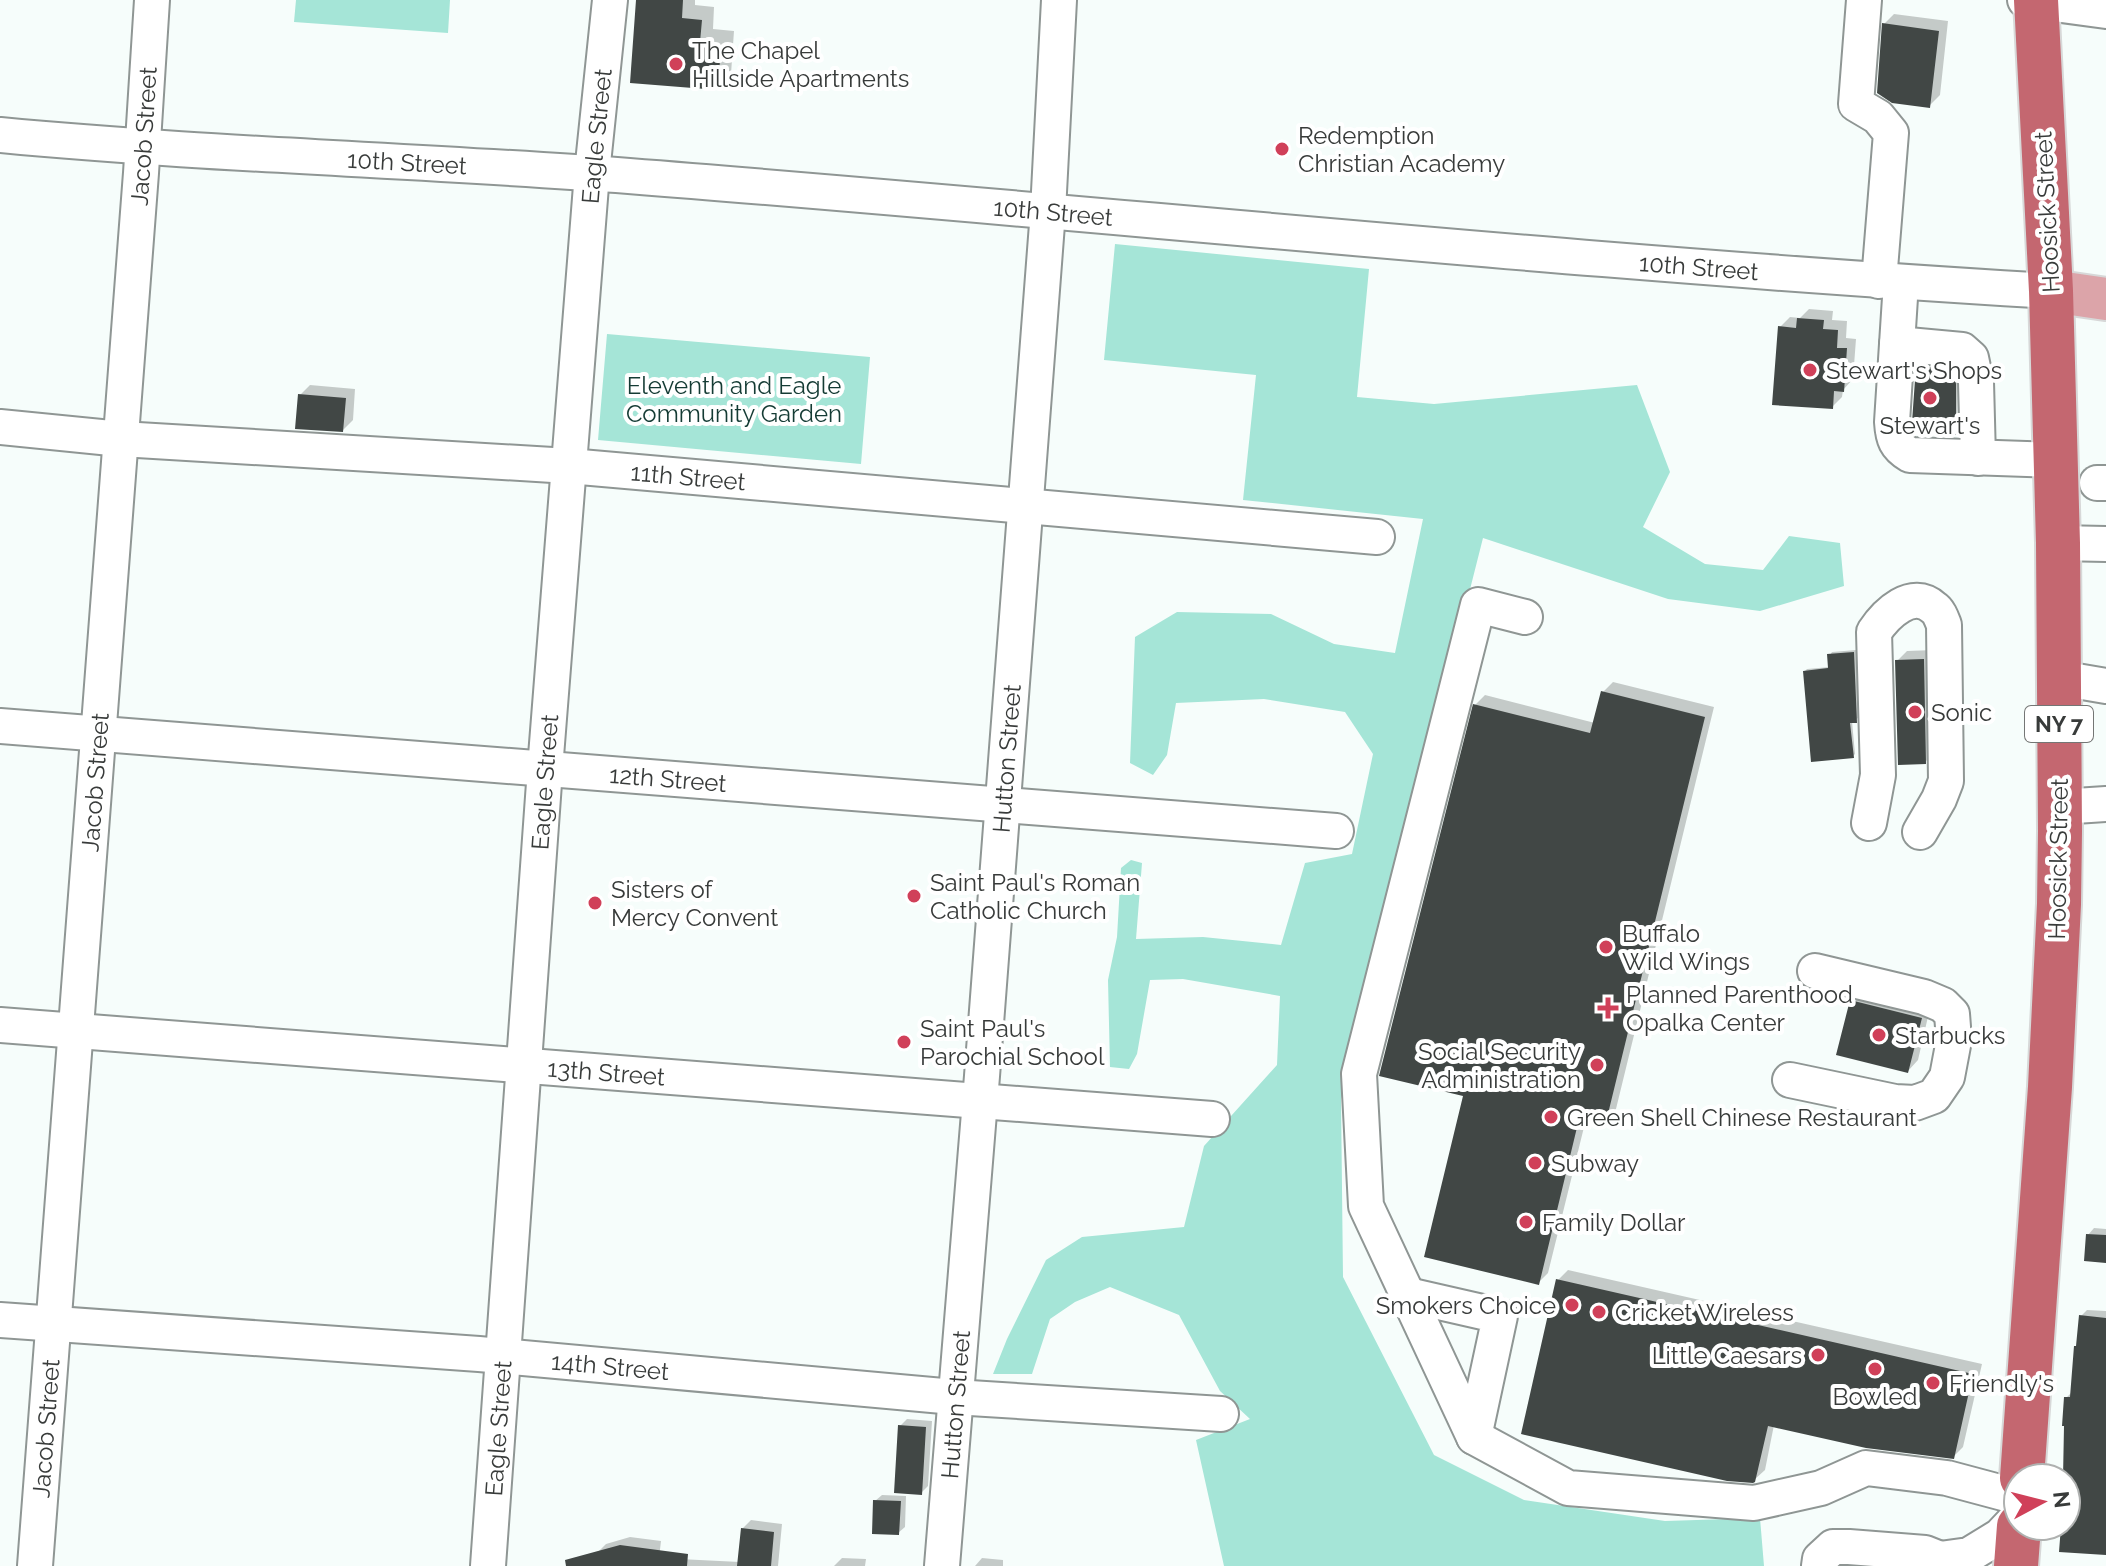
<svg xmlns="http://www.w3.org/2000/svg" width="2106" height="1566" viewBox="0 0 2106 1566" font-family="Raleway,sans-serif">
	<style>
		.green { fill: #a5e5d7 }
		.shadow { fill: #0003 }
		.building { fill: #414745 }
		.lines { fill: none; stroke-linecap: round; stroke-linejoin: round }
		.minor-casing { stroke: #8f9694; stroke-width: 38 }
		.major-casing { stroke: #d7d8d8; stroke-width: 46 }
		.highway-casing { stroke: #d7d8d8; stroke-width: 48 }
		.minor { stroke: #fff; stroke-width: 34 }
		.major { stroke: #dca4a9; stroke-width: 42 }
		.highway { stroke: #c46770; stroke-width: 44 }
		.poi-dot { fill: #d04059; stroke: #fff; stroke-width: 3 }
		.labels { text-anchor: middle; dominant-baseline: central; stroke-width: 8; stroke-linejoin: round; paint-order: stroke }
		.shield { fill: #fff; stroke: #747675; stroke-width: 2 }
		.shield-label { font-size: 22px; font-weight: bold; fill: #383b3a }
		.poi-label { font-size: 24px; fill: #383b3a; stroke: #fff; text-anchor: start }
		.street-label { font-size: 24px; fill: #383b3a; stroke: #fff }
		.park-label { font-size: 24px; fill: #143b34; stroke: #fff }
	</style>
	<rect width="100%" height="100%" fill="#f6fdfb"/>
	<path class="green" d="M296 0H450L448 33 294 22Z
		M1115 244 1369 269 1357 397 1434 404 1637 385 1670 472 1643 527 1705 564 1763 570 1789 536 1840 543 1844 586 1760 611 1668 599 1483 538 1341 1099 1343 1277 1434 1455 1524 1500 1665 1521 1760 1518 1764 1566H1224L1196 1440 1250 1419 1220 1391 1179 1315 1110 1287 1075 1302 1050 1319 1032 1374H993L1007 1339 1046 1260 1082 1237 1184 1227 1204 1146 1277 1065 1280 996 1183 979 1150 980 1137 1054 1129 1069 1110 1067 1108 980 1117 937 1121 868 1131 860 1142 863 1136 939 1203 937 1281 945 1305 863 1352 854 1373 754 1345 712 1264 699 1176 703 1167 755 1153 775 1130 763 1135 637 1177 612 1271 614 1334 644 1395 653 1423 519 1243 500 1256 375 1104 360Z
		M607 334 870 357 861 464 598 440Z"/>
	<path class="shadow" d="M638 0H695V5L714 7 713 29 734 31 731 74 717 88Z
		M1894 14 1948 21 1940 95 1930 105 1884 24Z
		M1809 309 1833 311 1832 320 1847 321 1846 338 1856 339 1853 379 1843 390 1842 397 1832 407 1780 327 1790 317 1800 318Z
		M1920 364 1955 367 1958 381 1957 430 1955 433 1918 367Z
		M310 385 355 389 353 420 343 430 300 395Z
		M1856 650 1858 718 1852 721 1855 754 1853 756 1805 671 1807 669 1830 667V655L1832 652Z
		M1934 650 1935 752 1925 762 1897 661 1907 651Z
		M1613 682 1714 707 1616 1109 1606 1120 1587 1115 1548 1273 1538 1283 1466 1095 1475 705 1485 695 1595 723 1603 692Z
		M1861 991 1930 1008 1918 1060 1908 1071 1851 1001Z
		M2094 1228 2106 1229V1261L2088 1235Z
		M1568 1270 1982 1364 1963 1447 1953 1457 1774 1425 1765 1470 1754 1480 1558 1280Z
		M2087 1310 2106 1311V1553L2061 1551 2063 1526H2066V1398L2073 1391 2081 1316Z
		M907 1419 932 1421 928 1486 921 1493 900 1426Z
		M882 1495 906 1496 905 1527 898 1533 875 1501Z
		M751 1520 782 1524 778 1566H783H597L598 1552 606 1544 630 1537 661 1541 659 1558 740 1562 742 1529Z
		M842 1558 866 1559 865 1566H834Z
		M982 1558 1003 1560V1566H975Z"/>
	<path class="building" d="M636 0H683L682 18 702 20 700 42 721 44 718 90 630 83Z
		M1882 23 1939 31 1930 108 1892 103 1877 93Z
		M1797 318 1824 320 1823 329 1838 330 1837 348H1847L1844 392 1834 391 1833 409 1772 405 1778 326 1796 328Z
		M1916 366 1953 369 1956 384V435L1914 432 1912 422Z
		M298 394 346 398 343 432 295 429Z
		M1854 652 1857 723H1850L1854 758 1811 762 1803 671 1828 668 1827 654Z
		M1924 659 1926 764 1898 765 1895 660Z
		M1601 691 1705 717 1606 1122 1580 1115 1539 1285 1424 1257 1463 1096 1379 1076 1473 704 1590 733Z
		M1850 1000 1922 1018 1908 1073 1836 1055Z
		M2086 1234 2106 1235V1263L2084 1261Z
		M1556 1279 1973 1374 1954 1459 1866 1448 1768 1426 1755 1482 1753 1483 1727 1481 1521 1434Z
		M2079 1315 2106 1318V1555L2059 1552 2061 1526 2066 1527V1478H2063L2064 1426H2062L2064 1397H2070L2074 1346H2076Z
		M898 1425 926 1427 922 1495 894 1493Z
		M873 1500 901 1501 899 1535 872 1534Z
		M741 1528 774 1532 771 1566H737Z
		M620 1545 688 1554 687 1566H566L565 1560Z"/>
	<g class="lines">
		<defs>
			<g id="minor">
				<path d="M1864 0 1856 104 1878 117 1891 133 1879 281"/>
				<path d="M2025 0 2106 11"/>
				<path id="s1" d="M0 135C209 155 420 160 629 176 1103 213 1576 263 2051 291"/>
				<path d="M1901 282 1892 422C1893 439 1896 447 1910 455L2055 460"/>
				<path d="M1897 344 1962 350 1971 358 1976 382 1978 458"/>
				<path id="s2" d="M0 427 121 439 569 466 1377 537"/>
				<path d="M2097 483H2106"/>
				<path d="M2058 543 2106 544"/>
				<path d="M1525 617 1478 605 1359 1074 1366 1206 1474 1437 1568 1488 1754 1503 1821 1488 1866 1468 1947 1478 2018 1497"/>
				<path d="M2059 678 2106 686"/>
				<path id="s3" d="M0 726 1336 831"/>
				<path d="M2060 807 2106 804"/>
				<path d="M1869 823 1878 775 1874 632C1886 614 1912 588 1934 608 1939 611 1942 620 1944 625L1946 781 1939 799 1920 832"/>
				<path id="s4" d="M0 1025 1212 1119"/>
				<path d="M1790 1080 1895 1102 1915 1103 1934 1096 1947 1077 1954 1040 1952 1014 1943 1005 1924 997 1815 971"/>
				<path d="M1408 1295 1500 1316 1474 1437"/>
				<path id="s5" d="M0 1320 479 1354 954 1397 1221 1414"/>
				<path d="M1940 1559 1969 1555 2000 1536 2018 1517"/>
				<path id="s6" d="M35 1566 141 173 152 0"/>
				<path id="s7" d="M488 1566 545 769 592 173 610 0"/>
				<path id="s8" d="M942 1566 982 1076 1048 211 1059 0"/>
				<path d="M1819 1566 1820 1559 1833 1547H1849L1925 1553 1940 1559 1944 1566"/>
			</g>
			<path id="major" d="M2051 291 2106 299"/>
			<path id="highway" d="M2022 1478 2050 1087 2059 904 2060 831 2058 543 2051 291 2036 0
				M2016 1566 2019 1526"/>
		</defs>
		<use href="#minor" class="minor-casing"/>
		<use href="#major" class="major-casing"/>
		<use href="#highway" class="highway-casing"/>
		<use href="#minor" class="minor"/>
		<use href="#major" class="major"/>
		<use href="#highway" class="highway"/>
	</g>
	<g class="poi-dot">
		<circle cx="676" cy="64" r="8"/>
		<circle cx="1282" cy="149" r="8"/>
		<circle cx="1810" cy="370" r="8"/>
		<circle cx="1930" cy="398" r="8"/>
		<circle cx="1915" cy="712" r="8"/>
		<circle cx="914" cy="896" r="8"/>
		<circle cx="595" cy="903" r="8"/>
		<circle cx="1606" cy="947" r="8"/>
		<path d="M1604 996h8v8h8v8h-8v8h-8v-8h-8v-8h8z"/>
		<circle cx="1879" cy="1035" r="8"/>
		<circle cx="904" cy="1042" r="8"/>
		<circle cx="1597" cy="1065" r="8"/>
		<circle cx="1551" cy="1117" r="8"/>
		<circle cx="1535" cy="1163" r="8"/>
		<circle cx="1526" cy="1222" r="8"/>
		<circle cx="1572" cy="1305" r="8"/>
		<circle cx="1599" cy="1312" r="8"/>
		<circle cx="1818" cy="1355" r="8"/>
		<circle cx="1875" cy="1369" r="8"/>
		<circle cx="1933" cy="1383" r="8"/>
	</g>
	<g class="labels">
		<rect class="shield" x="2025" y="706" width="68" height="36" rx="6"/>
		<g class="shield-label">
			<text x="2059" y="724">NY 7</text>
		</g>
		<g class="poi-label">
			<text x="692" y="50">The Chapel<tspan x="692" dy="28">Hillside Apartments</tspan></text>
			<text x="1298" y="135">Redemption<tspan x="1298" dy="28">Christian Academy</tspan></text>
			<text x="1826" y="370">Stewart's Shops</text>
			<text x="1930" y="425" text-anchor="middle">Stewart's</text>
			<text x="1931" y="712">Sonic</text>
			<text x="930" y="882">Saint Paul's Roman<tspan x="930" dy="28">Catholic Church</tspan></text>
			<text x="611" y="889">Sisters of<tspan x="611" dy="28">Mercy Convent</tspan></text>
			<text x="1622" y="933">Buffalo<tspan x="1622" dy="28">Wild Wings</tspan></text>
			<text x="1626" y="994">Planned Parenthood<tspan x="1626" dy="28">Opalka Center</tspan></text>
			<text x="920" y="1028">Saint Paul's<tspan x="920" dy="28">Parochial School</tspan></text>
			<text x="1895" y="1035">Starbucks</text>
			<text x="1581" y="1051" text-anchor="end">Social Security<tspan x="1581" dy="28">Administration</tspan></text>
			<text x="1567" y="1117">Green Shell Chinese Restaurant</text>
			<text x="1551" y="1163">Subway</text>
			<text x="1542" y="1222">Family Dollar</text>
			<text x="1556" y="1305" text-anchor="end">Smokers Choice</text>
			<text x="1615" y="1312">Cricket Wireless</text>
			<text x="1802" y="1355" text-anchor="end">Little Caesars</text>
			<text x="1949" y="1383">Friendly's</text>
			<text x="1875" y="1396" text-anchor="middle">Bowled</text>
		</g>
		<g class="street-label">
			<text stroke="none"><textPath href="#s6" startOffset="1434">Jacob Street</textPath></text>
			<text stroke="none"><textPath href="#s7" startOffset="1434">Eagle Street</textPath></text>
			<text stroke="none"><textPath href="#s1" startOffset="408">10th Street</textPath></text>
			<text stroke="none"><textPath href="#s1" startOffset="1056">10th Street</textPath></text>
			<text transform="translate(2047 212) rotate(-93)">Hoosick Street</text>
			<text stroke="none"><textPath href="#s1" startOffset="1704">10th Street</textPath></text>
			<text stroke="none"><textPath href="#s2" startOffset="690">11th Street</textPath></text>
			<text stroke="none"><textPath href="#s8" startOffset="810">Hutton Street</textPath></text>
			<text stroke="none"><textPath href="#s3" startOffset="670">12th Street</textPath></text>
			<text stroke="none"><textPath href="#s6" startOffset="786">Jacob Street</textPath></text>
			<text stroke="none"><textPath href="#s7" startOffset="786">Eagle Street</textPath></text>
			<text transform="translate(2058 859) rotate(-89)">Hoosick Street</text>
			<text stroke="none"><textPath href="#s4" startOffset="608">13th Street</textPath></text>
			<text stroke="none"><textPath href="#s5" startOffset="612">14th Street</textPath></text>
			<text stroke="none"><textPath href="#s8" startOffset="162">Hutton Street</textPath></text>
			<text stroke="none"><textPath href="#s6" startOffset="138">Jacob Street</textPath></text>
			<text stroke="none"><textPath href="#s7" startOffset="138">Eagle Street</textPath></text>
		</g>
		<g class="park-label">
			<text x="734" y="385">Eleventh and Eagle<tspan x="734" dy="28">Community Garden</tspan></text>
		</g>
	</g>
	<g transform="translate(2042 1502) rotate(83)"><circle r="38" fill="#ffffff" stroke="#afb1b0" stroke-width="2"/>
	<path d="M0-6L14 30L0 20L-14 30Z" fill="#d04059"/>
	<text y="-12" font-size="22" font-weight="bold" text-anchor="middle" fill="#383b3a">N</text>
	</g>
</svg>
